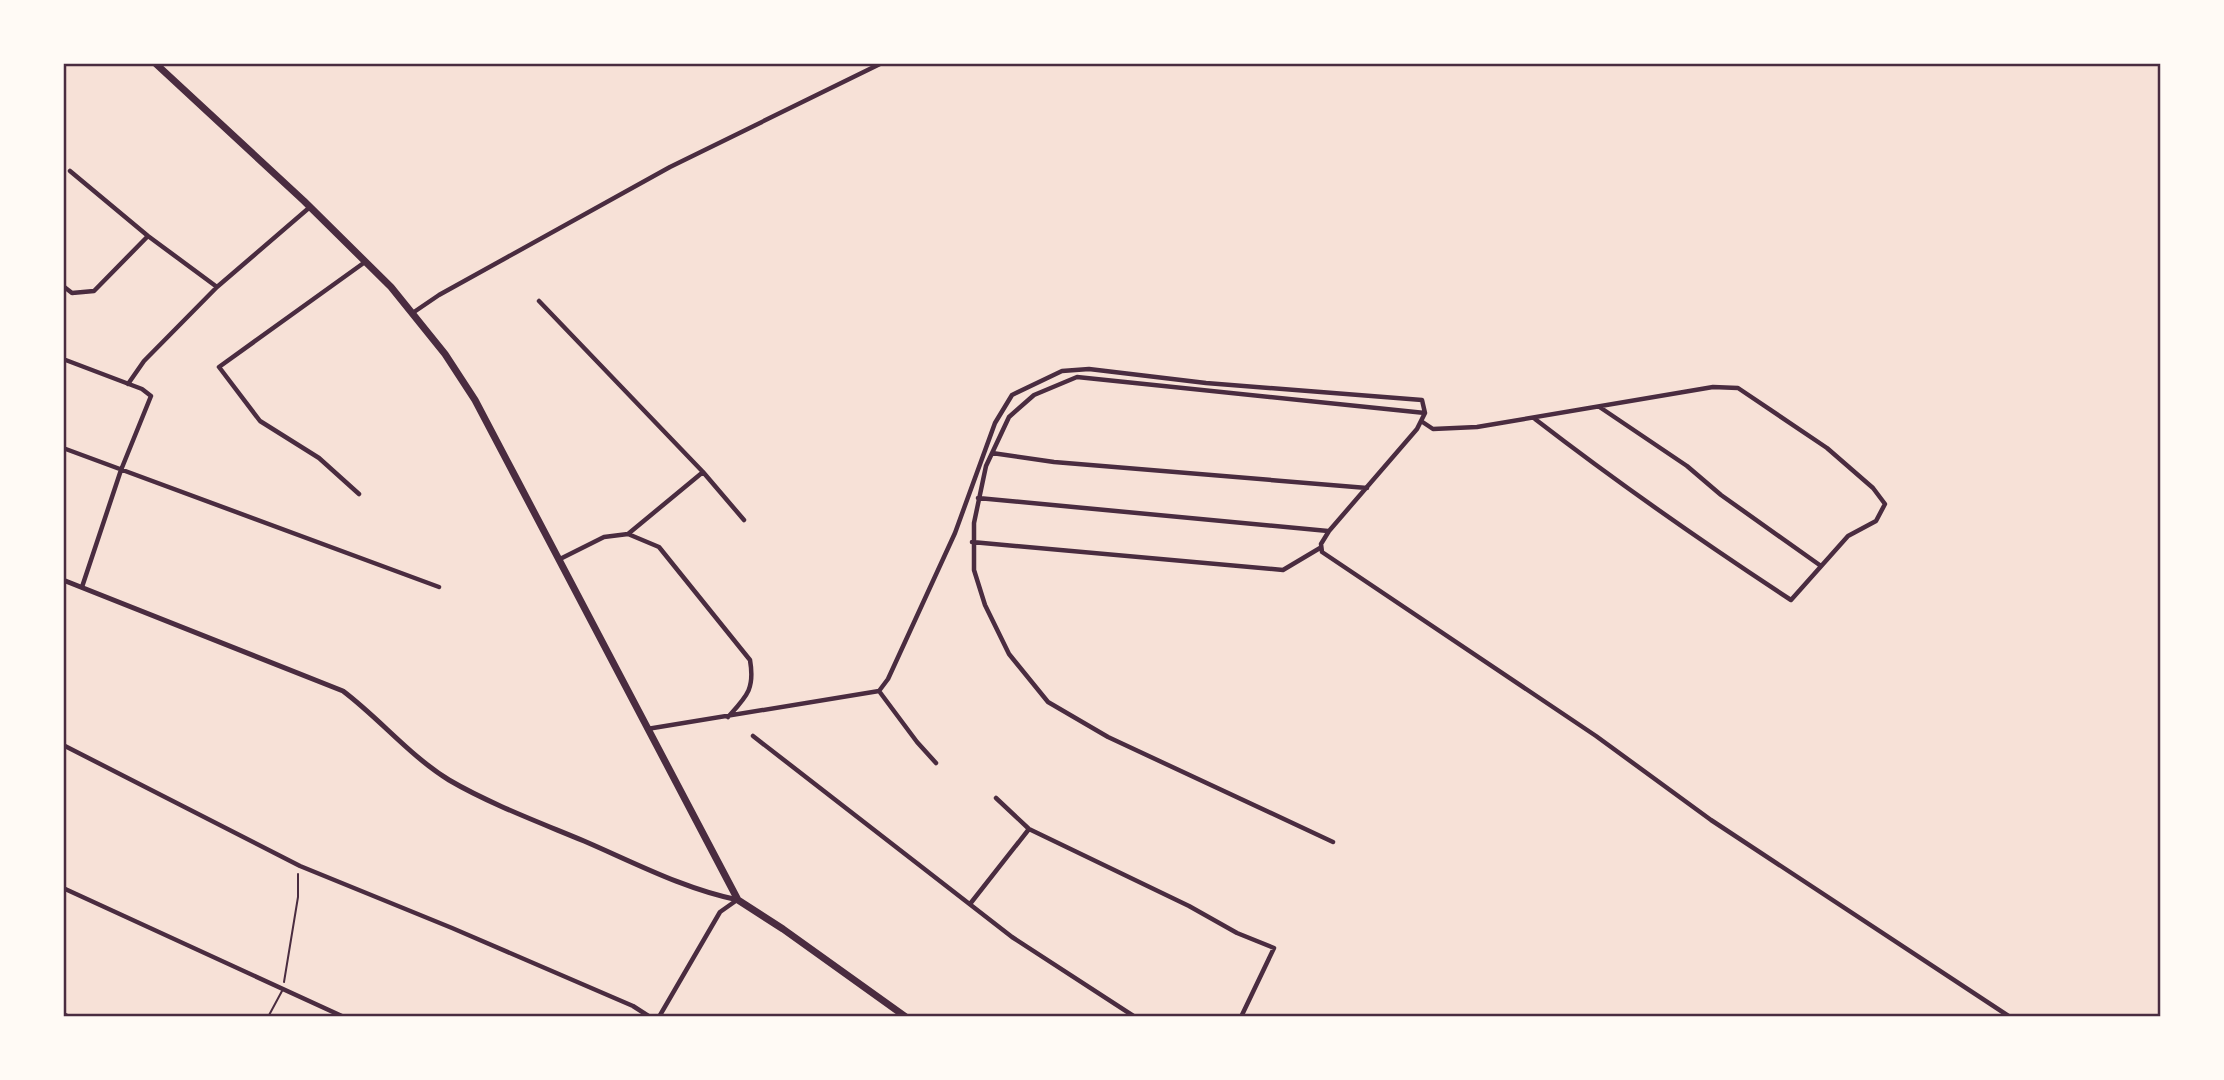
<svg xmlns="http://www.w3.org/2000/svg" width="2224" height="1080" viewBox="0 0 2224 1080" font-family="'Crimson Pro',serif">
	<style>
		.lines { fill: none; stroke-linecap: round; stroke-linejoin: round }
		.path { stroke: #4a2c40; stroke-width: 2 }
		.service { stroke: #4a2c40; stroke-width: 2 }
		.minor { stroke: #4a2c40; stroke-width: 4.5 }
		.tertiary { stroke: #4a2c40; stroke-width: 5 }
		.primary { stroke: #4a2c40; stroke-width: 7 }
		.neatline { fill: none; stroke: #4a2c40; stroke-width: 2.5 }
	</style>
	<rect width="100%" height="100%" fill="#f7e1d7"/>
	<g class="lines">
		<path class="path" d="M284 982 298 897V874"/>
		<path class="service" d="M268 1017 282 991"/>
		<path class="minor" d="M70 171 148 236 217 287
			M63 286 72 293 94 291 148 236
			M539 301 703 472 744 520
			M414 312 439 295 670 167 882 63
			M63 359 142 389 151 396 121 470 82 587
			M128 384 144 361 217 287 310 207
			M1601 408 1687 466 1721 495 1821 566
			M1421 421 1433 429 1477 427 1713 387 1738 388 1827 448 1873 488 1885 504 1876 521 1848 536 1791 600C1704 543 1618 483 1535 419
			M63 448 439 587
			M992 453 1054 462 1367 488
			M359 494 319 458 260 421 219 367 365 262
			M978 498 1328 531
			M628 534 659 547 750 660C755 689 747 696 728 717
			M972 542 1283 570 1320 548
			M560 559 604 537 628 534 703 472
			M879 691 917 742 936 763
			M647 729 879 691 888 679 955 533 995 423 1012 395 1062 371 1089 369 1206 383 1422 400 1425 413 1417 429 1329 531 1321 544 1322 552 1596 736 1711 820 2010 1017
			M753 736 1012 937 1135 1017
			M63 745 300 866 452 928 633 1006 650 1017
			M996 798 1029 829 1189 906 1237 933 1274 948 1241 1017
			M1333 842 1108 737 1048 702 1009 654 985 605 974 570V523L986 466 1009 417 1034 395 1077 377 1425 413
			M63 888 344 1017
			M970 904 1029 829
			M63 1014 69 1017
			M659 1017 720 912 737 900"/>
		<path class="tertiary" d="M63 580 343 691C380 719 410 756 449 780 490 804 541 823 584 841 635 863 684 889 738 900"/>
		<path class="primary" d="M155 63 304 201 391 287 445 354 475 400 515 476 738 900 783 929 906 1017"/>
	</g>
	<rect width="2224" height="1080" fill="none" stroke="#fffaf5" stroke-width="130"/>
	<rect x="65" y="65" width="2094" height="950" class="neatline"/>
</svg>
